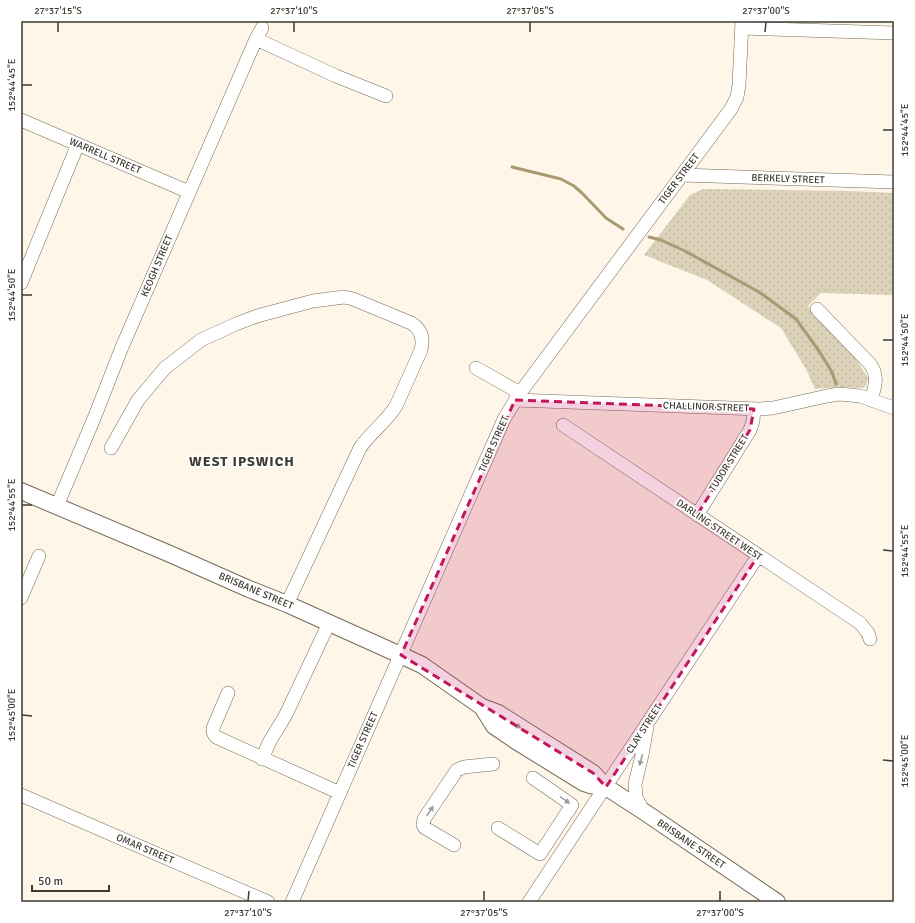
<svg xmlns="http://www.w3.org/2000/svg" width="915" height="923" viewBox="0 0 915 923" font-family="Signika,sans-serif">
	<style>
		.grass { fill: url(#grass-dots) }
		.lines { fill: none; stroke-linecap: round; stroke-linejoin: round }
		.stream { stroke: #aa9972; stroke-width: 3 }
		.minor-casing { stroke: #746b56; stroke-width: 14 }
		.major-casing { stroke: #746b56; stroke-width: 18 }
		.minor { stroke: #fff; stroke-width: 13 }
		.major { stroke: #fff; stroke-width: 16 }
		.oneway { fill: #9e9c98 }
		.marked { fill: #c2185b; fill-opacity: 0.2; stroke: #c2185b; stroke-width: 3; stroke-dasharray: 8 5; stroke-linejoin: round }
		.ticks { fill: none; stroke: #3e3a30; stroke-width: 1.5 }
		.labels { text-anchor: middle; dominant-baseline: central; stroke-width: 3.5; stroke-linejoin: round; paint-order: stroke }
		.street-label { font-size: 10px; fill: #3e3a30; stroke: #fff }
		.district-label { font-size: 14px; font-weight: bold; letter-spacing: 1px; fill: #3e3a30; stroke: #fff }
		.neatline { fill: none; stroke: #3e3a30; stroke-width: 1.5 }
		.ticks-label { font-size: 10px; text-anchor: middle; fill: #3e3a30 }
	</style>
	<defs>
		<pattern id="grass-dots" width="8" height="8" patternUnits="userSpaceOnUse"><rect width="8" height="8" fill="#dcd1b9"/><path d="M2 2h.1M6 6h.1" fill="none" stroke="#beb49f" stroke-width="1.8" stroke-linecap="round"/></pattern>
	</defs>
	<rect width="100%" height="100%" fill="#fef7e9"/>
	<path class="grass" d="M703 189 850 191 894 193V295L821 293 808 306 853 354 868 378 867 383 864 388 839 387 815 389 806 369 781 328 707 280 644 255 690 195Z"/>
	<g class="lines">
		<path class="stream" d="M512 167 561 179 574 186 582 193 606 218 623 229
			M649 237 661 240 685 251 759 292 796 319 819 351 832 372 836 384"/>
		<defs>
			<path id="minor" d="M742 28 894 33
				M256 39 336 76 386 96
				M21 120 189 192
				M682 175 894 182
				M21 283 78 144
				M817 309 870 364C879 376 875 387 871 400
				M476 368 520 393
				M515 400 759 409 773 408 827 396 839 394 850 395 860 396 894 408
				M563 425 860 623 868 633 870 639
				M111 448 138 400 165 368 201 340 236 324 257 316 313 301 344 297 353 299 411 323C421 329 424 338 421 350L396 406C386 422 370 433 360 448L287 604
				M57 506 95 416 122 347 256 39 262 28
				M697 515 750 430 753 421 754 409
				M21 598 39 556
				M228 693 213 728C213 732 213 734 216 737L340 793
				M262 759C265 753 267 747 270 741 276 730 284 720 289 708L329 623
				M21 795 268 902
				M643 811 636 797 635 784 642 755 647 727
				M498 828 540 854 572 805 533 778
				M454 845 425 828 423 825 424 819 457 770 464 767 493 764
				M292 902 504 419 520 393 731 109 737 97 739 85 742 21
				M529 902 758 556"/>
			<path id="major" d="M21 491 170 554 249 589 287 604 407 658 422 665 482 707 498 713 593 773 606 787 643 811 777 902
				M482 707 494 726 516 741 584 783 590 785 606 787"/>
		</defs>
		<use href="#minor" class="minor-casing"/>
		<use href="#major" class="major-casing"/>
		<use href="#minor" class="minor"/>
		<use href="#major" class="major"/>
	</g>
	<defs><path id="oneway-solid" d="M-6-.8H1V-3.2L6.5 0L1 3.2V.8H-6Z"/></defs>
	<g class="oneway">
		<use href="#oneway-solid" transform="translate(516 725) rotate(33)"/>
		<use href="#oneway-solid" transform="translate(641 760) rotate(104)"/>
		<use href="#oneway-solid" transform="translate(565 800) rotate(34)"/>
		<use href="#oneway-solid" transform="translate(430 811) rotate(-56)"/>
	</g>
	<path class="marked" d="M515 400 754 409 750 430 697 515 758 556 606 787 593 773 401 655Z"/>
	<path class="ticks" d="M58 32V22M294 32V22M530 32V22M765 32 766 22M22 85H32M883 130H893M22 295H32M883 340H893M22 505H32M883 550 893 551M22 715 32 716M883 760 893 761M248 901 249 891M484 901V891M720 901V891"/>
	<g class="labels">
		<g class="street-label">
			<text transform="translate(105 156) rotate(23)">WARRELL STREET</text>
			<text transform="translate(679 179) rotate(-53)">TIGER STREET</text>
			<text transform="translate(788 179) rotate(2)">BERKELY STREET</text>
			<text transform="translate(157 266) rotate(-67)">KEOGH STREET</text>
			<text transform="translate(706 407) rotate(2)">CHALLINOR STREET</text>
			<text transform="translate(494 444) rotate(-66)">TIGER STREET</text>
			<text transform="translate(729 463) rotate(-58)">TUDOR STREET</text>
			<text transform="translate(719 530) rotate(34)">DARLING STREET WEST</text>
			<text transform="translate(256 591) rotate(23)">BRISBANE STREET</text>
			<text transform="translate(644 729) rotate(-57)">CLAY STREET</text>
			<text transform="translate(363 740) rotate(-66)">TIGER STREET</text>
			<text transform="translate(691 844) rotate(34)">BRISBANE STREET</text>
			<text transform="translate(145 849) rotate(23)">OMAR STREET</text>
		</g>
		<g class="district-label">
			<text x="242" y="461">WEST IPSWICH</text>
		</g>
	</g>
	<rect width="915" height="923" fill="none" stroke="#ffffff" stroke-width="44"/>
	<path d="M32 885v6h77v-6" fill="none" stroke="#3e3a30" stroke-width="2"/>
	<text x="38" y="885" font-size="12" fill="#3e3a30" stroke="#ffffff" stroke-width="3" paint-order="stroke">50 m</text>
	<rect x="22" y="22" width="871" height="879" class="neatline"/>
	<g class="ticks-label">
		<text x="58" y="14">27°37'15"S</text>
		<text x="294" y="14">27°37'10"S</text>
		<text x="530" y="14">27°37'05"S</text>
		<text x="766" y="14">27°37'00"S</text>
		<text transform="translate(11 85) rotate(-90)" y="4">152°44'45"E</text>
		<text transform="translate(904 130) rotate(-90)" y="4">152°44'45"E</text>
		<text transform="translate(11 295) rotate(-90)" y="4">152°44'50"E</text>
		<text transform="translate(904 340) rotate(-90)" y="4">152°44'50"E</text>
		<text transform="translate(11 505) rotate(-90)" y="4">152°44'55"E</text>
		<text transform="translate(904 551) rotate(-90)" y="4">152°44'55"E</text>
		<text transform="translate(11 715) rotate(-90)" y="4">152°45'00"E</text>
		<text transform="translate(904 761) rotate(-90)" y="4">152°45'00"E</text>
		<text x="248" y="916">27°37'10"S</text>
		<text x="484" y="916">27°37'05"S</text>
		<text x="720" y="916">27°37'00"S</text>
	</g>
</svg>
